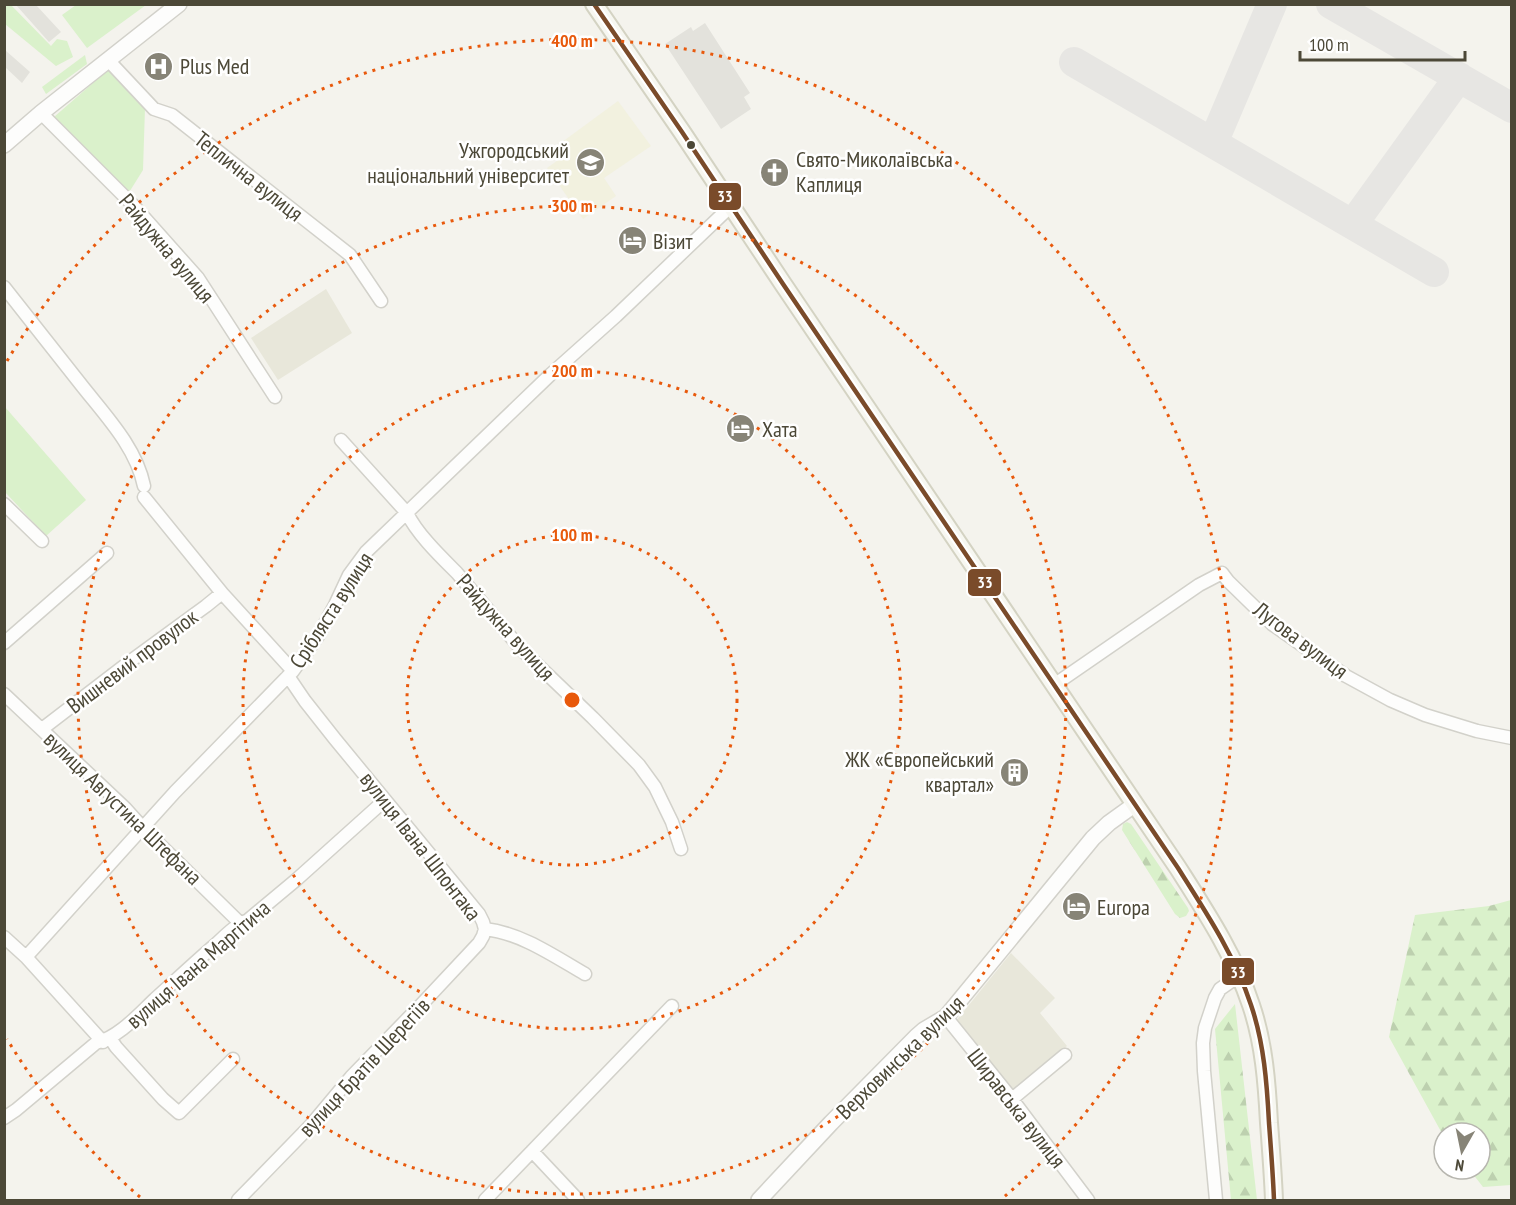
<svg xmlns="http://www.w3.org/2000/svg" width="1516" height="1205" viewBox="0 0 1516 1205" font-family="'PT Sans Narrow',sans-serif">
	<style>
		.residential { fill: #e8e7da }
		.education { fill: #f2f1df }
		.green { fill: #daf1cb }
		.forest { fill: url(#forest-firs) }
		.parking { fill: #e3e2dc }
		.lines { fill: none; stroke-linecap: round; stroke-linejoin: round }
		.taxiway { stroke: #e7e6e3; stroke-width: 30 }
		.minor-casing { stroke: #d2d1ca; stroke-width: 15 }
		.tertiary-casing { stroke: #d2d1ca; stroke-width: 18 }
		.secondary-casing { stroke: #d4d3c3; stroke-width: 20 }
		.minor { stroke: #fdfdfc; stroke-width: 12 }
		.tertiary { stroke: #fdfdfc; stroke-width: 15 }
		.secondary { stroke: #f7f7f1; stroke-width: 16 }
		.bus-1-casing { stroke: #fff; stroke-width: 9 }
		.bus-1 { stroke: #7a4b2a; stroke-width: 4.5 }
		.ring { fill: none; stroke: #e8590c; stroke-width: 3; stroke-dasharray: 3 6 }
		.bus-dot { fill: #4c4837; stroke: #fff; stroke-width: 2 }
		.labels { text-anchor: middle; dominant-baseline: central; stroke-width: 5; stroke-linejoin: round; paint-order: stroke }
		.poi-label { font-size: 22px; fill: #4c4837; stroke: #fff; text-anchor: start }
		.street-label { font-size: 22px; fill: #4c4837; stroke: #fff }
		.centre { fill: #e8590c; stroke: #fff; stroke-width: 3 }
		.ring-label { font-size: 18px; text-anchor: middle; font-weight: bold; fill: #e8590c; stroke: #fff; stroke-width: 5; stroke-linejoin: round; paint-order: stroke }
		.line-badge { stroke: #fff; stroke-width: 2 }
		.badge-label { font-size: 16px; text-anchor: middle; font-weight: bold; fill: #fff }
	</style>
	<defs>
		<pattern id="forest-firs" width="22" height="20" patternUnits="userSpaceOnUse" patternTransform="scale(1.5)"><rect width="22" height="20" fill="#daf1cb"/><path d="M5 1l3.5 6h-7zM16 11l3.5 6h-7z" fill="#bdd0af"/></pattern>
	</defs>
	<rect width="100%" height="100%" fill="#f4f3ed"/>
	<path class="residential" d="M326 289 352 333 278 380 251 338Z
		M1011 953 1055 998 1040 1013 1067 1046 1016 1090 1013 1089 956 1021Z"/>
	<path class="education" d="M618 101 651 146 604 178 616 196 583 219 547 168 561 158 554 148Z"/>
	<path class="green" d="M4 5H11L51 46 57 39 67 41 73 57 56 66 5 24Z
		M76 5V4L146 5 87 48 62 15Z
		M85 55 87 64 46 94 42 87Z
		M109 69 145 108 143 170 128 194 54 117Z
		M5 407 86 500 46 536 5 492Z"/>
	<path class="forest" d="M1127 822 1131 824 1188 908 1189 911 1186 916 1180 918 1175 914 1122 830 1123 824Z
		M1511 900V1185L1483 1187 1469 1169H1480V1133H1444V1137L1389 1037 1415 915 1489 906Z
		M1235 1004 1257 1200H1231L1215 1029Z"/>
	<path class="parking" d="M16 5H36L61 32 49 42Z
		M705 23 750 93 744 97 751 109 721 129 665 44 691 27 693 31Z
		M5 50 30 72 22 83 5 67Z"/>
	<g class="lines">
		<path class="taxiway" d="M1331 4 1512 108
			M1074 62 1434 272
			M1213 143 1272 4
			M1353 224 1459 77"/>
		<defs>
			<path id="minor" d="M108 60 154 109 172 115 350 255 381 301
				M41 113 133 205 198 278 275 397
				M4 287C29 319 54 350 79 382 103 413 136 446 144 486
				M341 440 407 513C417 534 441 557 457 573L521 649 593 718 639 765 655 787 672 822 681 849
				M144 497 222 593 293 671
				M4 504 42 541
				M4 643 107 553
				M288 676 305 701 335 739 479 914 483 922 485 929C521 933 554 956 585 974
				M1054 685 1199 585 1222 573 1228 581 1272 624 1346 676 1390 700 1425 715 1477 731 1512 738
				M4 694 125 808 143 828 240 923
				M42 729 132 660 206 606 222 593
				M4 937 26 957 103 1042
				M26 957 175 792 293 671 318 636 335 605 349 575 366 552 550 375 616 316 731 206
				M946 1017 1012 1099 1088 1200
				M110 1038 116 1047 163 1099 179 1113 233 1059
				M1012 1099 1065 1055
				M4 1118 16 1110 96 1043C119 1037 138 1015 155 999 175 981 194 963 215 945 225 936 235 925 248 920L296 880 385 800
				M532 1151 578 1200
				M238 1200 310 1126 351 1077 420 1006 479 943 483 936 485 929
				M485 1200 672 1006
				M1216 1200 1204 1071 1203 1043 1205 1028 1215 998 1220 989 1230 982 1240 976"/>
			<path id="tertiary" d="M4 145 41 113 179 4
				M759 1200 831 1123 916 1037 924 1030 946 1017 1093 838 1109 823 1134 805"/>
			<path id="secondary" d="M594 4 682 132 783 284 1178 868C1206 912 1235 956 1251 1005 1264 1043 1267 1084 1269 1123 1271 1149 1273 1175 1274 1200"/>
		</defs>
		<use href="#minor" class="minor-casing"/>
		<use href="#tertiary" class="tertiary-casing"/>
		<use href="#secondary" class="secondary-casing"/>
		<use href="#minor" class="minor"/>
		<use href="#tertiary" class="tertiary"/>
		<use href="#secondary" class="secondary"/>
		<defs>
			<path id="bus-1" d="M594 4 682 132 783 284 1178 868C1206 912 1235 956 1251 1005 1264 1043 1267 1084 1269 1123 1271 1149 1273 1175 1274 1200"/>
		</defs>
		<use href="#bus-1" class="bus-1-casing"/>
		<use href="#bus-1" class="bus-1"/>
	</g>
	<g class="ring">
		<circle cx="572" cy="700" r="165"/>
		<circle cx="572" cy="700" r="329"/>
		<circle cx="572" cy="700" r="494"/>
		<path d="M140 1197A659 659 0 0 1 7 1039M7 361A659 659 0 1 1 1004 1197"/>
	</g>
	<defs>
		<symbol id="hospital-disc" viewBox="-11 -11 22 22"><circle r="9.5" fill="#878477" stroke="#fff"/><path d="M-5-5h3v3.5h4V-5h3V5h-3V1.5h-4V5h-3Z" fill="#fff"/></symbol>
		<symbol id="university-disc" viewBox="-11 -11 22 22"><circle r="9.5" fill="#878477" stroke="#fff"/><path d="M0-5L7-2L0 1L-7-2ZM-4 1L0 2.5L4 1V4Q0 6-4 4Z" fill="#fff"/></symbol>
		<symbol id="church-disc" viewBox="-11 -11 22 22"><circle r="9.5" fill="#878477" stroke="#fff"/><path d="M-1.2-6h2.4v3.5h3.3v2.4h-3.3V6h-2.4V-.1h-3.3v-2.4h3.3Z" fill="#fff"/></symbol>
		<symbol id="hotel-disc" viewBox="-11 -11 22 22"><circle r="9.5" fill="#878477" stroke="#fff"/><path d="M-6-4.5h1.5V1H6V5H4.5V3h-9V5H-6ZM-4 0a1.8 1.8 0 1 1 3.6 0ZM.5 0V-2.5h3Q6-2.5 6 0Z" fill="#fff"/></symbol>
		<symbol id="building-disc" viewBox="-11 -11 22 22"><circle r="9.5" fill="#878477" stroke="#fff"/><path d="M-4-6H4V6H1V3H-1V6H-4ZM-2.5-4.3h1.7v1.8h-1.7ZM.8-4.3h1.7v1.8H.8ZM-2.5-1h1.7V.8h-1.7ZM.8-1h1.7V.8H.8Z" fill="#fff"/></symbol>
	</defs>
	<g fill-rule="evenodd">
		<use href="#hospital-disc" x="142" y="50" width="33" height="33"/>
		<use href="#university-disc" x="574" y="146" width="33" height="33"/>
		<use href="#church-disc" x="758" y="156" width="33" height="33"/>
		<use href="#hotel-disc" x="616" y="224" width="33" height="33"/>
		<use href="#hotel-disc" x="724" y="412" width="33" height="33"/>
		<use href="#building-disc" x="998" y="756" width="33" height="33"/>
		<use href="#hotel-disc" x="1060" y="890" width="33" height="33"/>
	</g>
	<circle class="bus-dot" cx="691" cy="145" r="5"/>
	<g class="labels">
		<g class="poi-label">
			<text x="180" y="66">Plus Med</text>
			<text x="569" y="150" text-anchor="end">Ужгородський<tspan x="569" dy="25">національний університет</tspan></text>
			<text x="796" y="159">Свято-Миколаївська<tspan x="796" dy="25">Каплиця</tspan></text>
			<text x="653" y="241">Візит</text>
			<text x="762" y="429">Хата</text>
			<text x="994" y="759" text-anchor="end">ЖК «Європейський<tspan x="994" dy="25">квартал»</tspan></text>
			<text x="1097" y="907">Europa</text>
		</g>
		<g class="street-label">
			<text transform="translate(249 176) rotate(38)">Теплична вулиця</text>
			<text transform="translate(167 248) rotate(50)">Райдужна вулиця</text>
			<text transform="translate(331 610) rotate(-57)">Срібляста вулиця</text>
			<text transform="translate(506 627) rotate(48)">Райдужна вулиця</text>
			<text transform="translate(1301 640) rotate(37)">Лугова вулиця</text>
			<text transform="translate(132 661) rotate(-37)">Вишневий провулок</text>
			<text transform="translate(123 808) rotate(44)">вулиця Августина Штефана</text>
			<text transform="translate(421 846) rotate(52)">вулиця Івана Шпонтака</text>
			<text transform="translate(198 964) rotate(-41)">вулиця Івана Маргітича</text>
			<text transform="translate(900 1057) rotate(-44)">Верховинська вулиця</text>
			<text transform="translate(364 1067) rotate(-47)">вулиця Братів Шерегіїв</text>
			<text transform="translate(1017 1108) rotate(52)">Ширавська вулиця</text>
		</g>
	</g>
	<circle cx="572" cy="700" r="9" class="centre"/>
	<g class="ring-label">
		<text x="572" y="47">400 m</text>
		<text x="572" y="212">300 m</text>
		<text x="572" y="377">200 m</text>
		<text x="572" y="541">100 m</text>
	</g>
	<g class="line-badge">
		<rect x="708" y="182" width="34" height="29" rx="6" fill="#7a4b2a"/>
		<rect x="967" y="568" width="35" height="29" rx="6" fill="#7a4b2a"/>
		<rect x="1221" y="957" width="34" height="29" rx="6" fill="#7a4b2a"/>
	</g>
	<g class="badge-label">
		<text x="725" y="202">33</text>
		<text x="985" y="588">33</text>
		<text x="1238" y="978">33</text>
	</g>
	<rect width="1516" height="1205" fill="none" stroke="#4c4837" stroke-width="12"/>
	<g transform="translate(1462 1151) rotate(189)"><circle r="28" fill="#ffffff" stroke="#b7b6af" stroke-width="1.5"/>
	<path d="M0-4.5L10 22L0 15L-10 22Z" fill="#878477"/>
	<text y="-9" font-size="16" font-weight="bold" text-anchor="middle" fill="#4c4837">N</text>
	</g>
	<path d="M1300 51v9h165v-9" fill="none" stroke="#4c4837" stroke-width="3"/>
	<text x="1309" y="51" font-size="18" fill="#4c4837" stroke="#ffffff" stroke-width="4.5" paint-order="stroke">100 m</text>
</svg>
